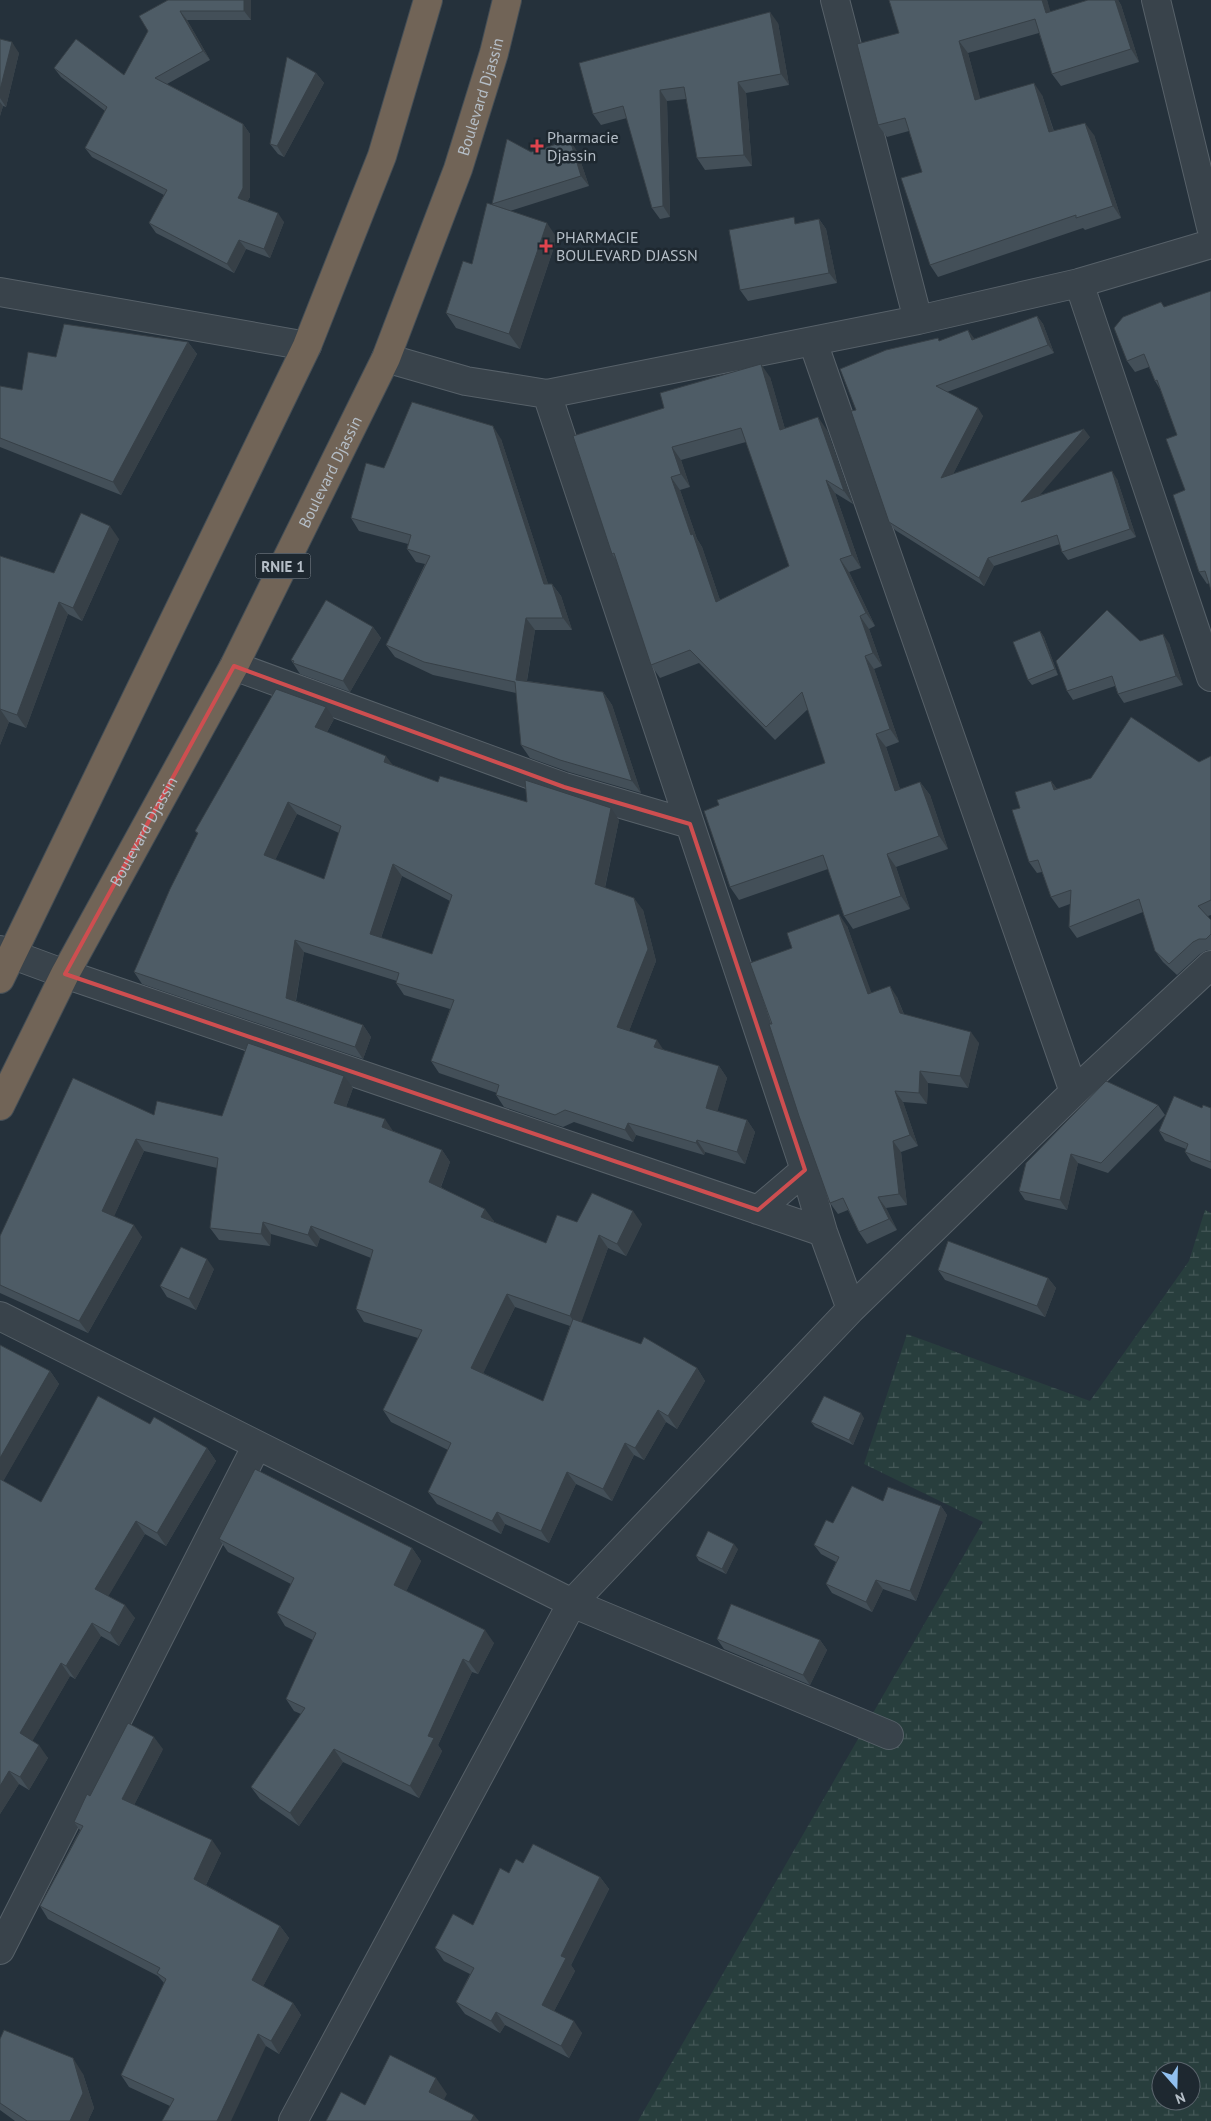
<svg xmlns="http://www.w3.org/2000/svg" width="1211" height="2121" viewBox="0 0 1211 2121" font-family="'PT Sans',sans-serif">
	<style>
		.wetland { fill: url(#wetland-marsh); fill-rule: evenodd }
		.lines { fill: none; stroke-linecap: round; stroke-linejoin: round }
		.minor-casing { stroke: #576169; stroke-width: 30 }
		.highway-casing { stroke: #444e56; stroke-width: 30 }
		.minor { stroke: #39434b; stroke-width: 28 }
		.highway { stroke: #716457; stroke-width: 28 }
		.wall { fill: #434f58; fill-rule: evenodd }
		.shaded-wall { fill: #374047 }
		.building { fill: #4e5c66; stroke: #374047; fill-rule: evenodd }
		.marked { fill: none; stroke: #ce4e50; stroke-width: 4; stroke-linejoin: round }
		.health-dot { fill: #e0444e; stroke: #1e2830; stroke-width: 2 }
		.labels { text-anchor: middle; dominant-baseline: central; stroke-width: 5; stroke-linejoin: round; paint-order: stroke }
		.shield { fill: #1e2830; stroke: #88919a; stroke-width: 1 }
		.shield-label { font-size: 15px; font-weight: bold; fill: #b5bec7 }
		.street-label { font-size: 16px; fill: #b5bec7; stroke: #1e2830 }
		.poi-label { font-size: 16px; fill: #b5bec7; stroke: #1e2830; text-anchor: start }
	</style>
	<defs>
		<pattern id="wetland-marsh" width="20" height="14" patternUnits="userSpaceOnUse" patternTransform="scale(1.25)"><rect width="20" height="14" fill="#283e3d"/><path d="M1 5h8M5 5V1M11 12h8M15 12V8" fill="none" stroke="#455858"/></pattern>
	</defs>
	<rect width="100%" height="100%" fill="#25313b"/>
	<path class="wetland" d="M1205 1210 1211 1213V2121H638L983 1522 864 1464 907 1334 1090 1401 1189 1261ZM1161 2071H1191V2101H1161Z"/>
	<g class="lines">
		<defs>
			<path id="minor" d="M835 0 918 320
				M1156 0 1211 227
				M1079 283 1211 677
				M0 292 307 346
				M813 342 1074 1092
				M386 358 466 381 547 394 918 320 1079 283 1211 244
				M547 394 805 1170 823 1232 851 1309
				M234 666 564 787 690 824
				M0 950 65 974 823 1232
				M758 1210 805 1170
				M0 1316 572 1603 889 1735
				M0 1950 257 1445
				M293 2121 572 1603 851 1309 1074 1092 1211 965"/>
			<g id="highway">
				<path d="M0 979 307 346 382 156 428 0"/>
				<path id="s1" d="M0 1106 65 974 234 666 386 358 458 169 494 53 507 0"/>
			</g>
		</defs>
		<use href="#minor" class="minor-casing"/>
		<use href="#highway" class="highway-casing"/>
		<use href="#minor" class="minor"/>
		<use href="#highway" class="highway"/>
	</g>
	<path class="wall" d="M168 0H251V20H187L210 60 167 84 243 124 250 134V197L247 202 284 222 270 258 246 249 234 273 156 233 149 223 164 195 92 157 85 148 105 111 61 77 54 68 124 75Z
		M889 0H1047L1050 12 1088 0H1118L1121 5 1139 62 1061 86 1052 74 1039 33 968 53 980 99 1042 95 1054 131 1094 135 1121 218 1085 230 1083 228 938 277 930 265 922 172 909 131 887 137 878 125 899 33Z
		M778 23 789 85 746 93 752 166 705 170 697 158 686 99 667 101 670 217 660 219 652 208 627 118 601 125 593 114Z
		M0 39 19 53 6 107 3 106 0 116Z
		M316 73 324 83 284 157 278 154 270 144Z
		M577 151 589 186 510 211 557 238 520 349 456 328 446 313 472 264 493 205 492 204 531 152Z
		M819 219 826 229 837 283 748 301 740 290 798 223Z
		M1161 302 1209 583 1207 584 1199 572 1185 490 1177 435 1160 389 1155 381 1149 367 1135 372 1127 361Z
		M1037 316 1043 324 1054 353 947 392 983 416 953 474 1090 437 1039 495 1117 479 1136 537 1068 560 1062 552 1060 544 994 566 984 586 895 530 889 522 856 410 974 339Z
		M188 342 197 354 121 495 0 447V386L22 390 56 357Z
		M770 377 785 429 827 430 853 504 835 493 861 568 849 572 875 626 869 629 882 666 874 669 899 742 886 747 900 789 920 782 930 795 948 849 896 867 910 909 853 929 844 916 828 869 739 900 730 887 719 805 825 763 808 709 775 740 699 663 660 678 651 665 617 561 612 554 573 436ZM746 442 789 566 720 600 702 547 697 539 680 490 690 487 681 460Z
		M501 439 548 584H552L561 596 572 630H535L527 681 603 692 612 705 641 793 569 772 530 758 521 745 516 693 433 675 395 657 386 645 425 564 416 562 407 549 408 544 359 531 351 518 384 468Z
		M119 539 82 621 68 614 26 728 9 722 0 745V556L54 573Z
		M373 627 381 638 350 692 300 674 291 660Z
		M1040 631 1044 637 1058 675 1032 685 1028 680Z
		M1140 641 1169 643 1183 685 1124 703 1118 694 1115 686 1073 700 1067 691Z
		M334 719 327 732 393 765 438 782 527 802 619 820 605 888 643 910 656 961 629 1031 664 1050 719 1066 727 1078 717 1111 747 1120 755 1132 745 1164 705 1152 704 1155 636 1135 633 1142 574 1122 563 1127 504 1107 496 1095 497 1093 439 1073 431 1061 450 1009 404 995 396 983 397 981 304 952 296 1001 363 1025 371 1037 363 1059 142 984 134 972 198 834 195 831ZM297 814 339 833 324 879 275 860ZM402 876 450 901 432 954 381 938Z
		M1211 756V915L1208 916 1211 920V950H1207L1200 954 1177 975 1163 962 1155 951 1143 912 1077 938 1069 927 1070 904 1059 908 1051 897 1042 872 1037 873 1029 862 1051 781 1057 789 1199 762Z
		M847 926 871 993 897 997 904 1014 979 1043 968 1088 928 1083 927 1104 903 1102 918 1146 901 1152 907 1205 886 1208 897 1230 867 1244 859 1232 848 1210 838 1214 830 1203 772 1024 792 948Z
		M353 1088 346 1107 393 1131 442 1150 450 1162 441 1187 494 1221V1222L546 1243 577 1222 642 1224 626 1256 608 1248 581 1322 697 1368 705 1381 677 1429 666 1422 644 1460 634 1455 612 1501 576 1484 549 1543 505 1524 501 1534 437 1504 428 1492 448 1450 391 1422 383 1410 418 1338 364 1322 356 1309 371 1258 320 1238 317 1247 271 1234 270 1246 219 1240 210 1228 217 1168 144 1151 114 1216 142 1237 88 1333 0 1293V1236L154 1115 222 1116ZM515 1307 570 1326 543 1401 483 1373Z
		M1158 1105 1165 1115 1108 1173 1078 1163 1067 1210 1025 1200 1019 1191 1026 1163Z
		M1202 1108H1211V1169L1191 1161 1185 1152 1186 1149 1165 1141 1159 1131Z
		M214 1269 196 1310 167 1297 160 1286Z
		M938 1270 1048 1278 1056 1288 1045 1317 945 1280Z
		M0 1345 50 1371 59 1384 3 1481 41 1502 150 1424 207 1448 216 1461 166 1546 145 1534 108 1596 135 1618 119 1646 101 1636 75 1679 70 1676 32 1741 48 1758 29 1790 19 1784 0 1814Z
		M864 1418 853 1445 815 1427 811 1422Z
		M883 1501 941 1506 947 1515 916 1601 883 1589 872 1612 832 1593 826 1584 836 1562 821 1554 814 1545 833 1523Z
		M219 1539 412 1548 421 1561 406 1591 494 1643 478 1674 472 1672 438 1745 442 1751 419 1798 343 1762 299 1826 260 1799 251 1787 301 1714 294 1711 286 1699 313 1640 285 1626 277 1613 291 1584 228 1552Z
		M738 1549 726 1574 699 1561 696 1556Z
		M717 1639 820 1640 827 1650 810 1685 724 1649Z
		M163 1749 134 1805 221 1853 206 1885 280 1926 289 1938 263 1986 293 2003 301 2015 279 2054 266 2046 170 2106 129 2087 121 2075 164 1983 158 1976 48 1919 40 1906 80 1830 74 1822 90 1796Z
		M523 1863 600 1877 609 1889 571 1965 575 1971 554 2011 582 2033 569 2058 505 2025 500 2033 465 2014 456 2002 470 1974 444 1961 435 1948 473 1925 509 1873Z
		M0 2039 83 2074 94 2108 88 2121H15L0 2110Z"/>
	<path class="shaded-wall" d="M244 0H251V20L244 11Z
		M1042 0H1047L1055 26 1046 13Z
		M1115 0H1118L1121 5 1139 62 1131 49Z
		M180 11 187 20 210 60 203 51Z
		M770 12 778 23 789 85 781 74Z
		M959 41 968 53 984 112 975 100Z
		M12 42 19 53 6 107 0 98V90Z
		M316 73 324 83 284 157 277 146Z
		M738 82 746 93 752 166 744 155Z
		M1034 83 1042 95 1058 145 1049 132Z
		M660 90 667 101 670 217 663 206Z
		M0 102 3 106 0 116Z
		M1085 123 1094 135 1121 218 1113 206Z
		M243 124 250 134V197L244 207 238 198Z
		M570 140 577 151 589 186 581 176Z
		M278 213 284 222 270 258 264 249Z
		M819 219 826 229 837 283 829 273Z
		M547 223 557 238 520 349 509 334Z
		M239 240 246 249 234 273 227 264Z
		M1037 316 1043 324 1054 353 1048 345Z
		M968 330 974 338 978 348 972 340Z
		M188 342 197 354 121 495 113 482Z
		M761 364 770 377 789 443 780 430Z
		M978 408 983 416 947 486 941 478Z
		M818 417 827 430 853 504 844 491Z
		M493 426 501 439 552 596 544 584Z
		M1084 429 1090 437 1027 510 1021 502Z
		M672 447 681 460 690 487 681 474Z
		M1112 471 1117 479 1136 537 1130 529Z
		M671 477 680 490 697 539 702 547 725 615 716 602 691 535Z
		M826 480 835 493 861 568 852 555Z
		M110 526 119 539 82 621 73 608Z
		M988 558 994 566 984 586 979 578Z
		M840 559 849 572 875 626 866 613Z
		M552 584 561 596 572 630 563 618Z
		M59 602 68 614 26 728 17 715Z
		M860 616 869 629 882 666 873 653Z
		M526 618 535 630 525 692 516 680Z
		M373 627 381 638 350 692 343 681Z
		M1040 631 1044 637 1058 675 1055 669Z
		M1163 634 1169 643 1183 685 1176 676Z
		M865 656 874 669 899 742 890 729Z
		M603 692 612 705 641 793 632 781Z
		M326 707 334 719 323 739 315 727Z
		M0 709 9 722 0 745Z
		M876 734 886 747 905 804 895 791Z
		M386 756 395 768 384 762Z
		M1051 781 1059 792 1054 790Z
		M920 782 930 795 948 849 939 836Z
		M288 802 297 814 272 867 264 855Z
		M611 808 619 820 603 896 595 884Z
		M887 854 896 867 910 909 901 896Z
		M393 864 402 876 378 946 370 934Z
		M634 898 643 910 656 961 626 1039 617 1027Z
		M839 914 847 926 876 1005 868 994Z
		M295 940 304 952 294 1010 286 998Z
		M890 986 897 997 908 1025 900 1013Z
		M363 1025 371 1037 363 1059 355 1047Z
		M971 1032 979 1043 968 1088 960 1076Z
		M657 1040 665 1052 654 1047Z
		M719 1066 727 1078 715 1120 706 1108Z
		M920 1071 928 1083 927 1104 919 1093Z
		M344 1076 353 1088 343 1115 334 1103Z
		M895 1091 903 1102 918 1146 910 1135Z
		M385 1119 393 1131 382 1127Z
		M747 1120 755 1132 745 1164 737 1152Z
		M628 1123 636 1135 633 1142 625 1130Z
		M136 1139 144 1151 111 1223 102 1211Z
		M697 1140 705 1152 704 1155 696 1143Z
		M893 1141 901 1152 907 1205 899 1194Z
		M442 1150 450 1162 438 1194 429 1182Z
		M1071 1154 1078 1163 1067 1210 1060 1200Z
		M878 1197 886 1208 897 1230 889 1219Z
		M485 1209 494 1221 490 1230 481 1217Z
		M633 1211 642 1224 626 1256 617 1244Z
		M263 1222 271 1234 270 1246 261 1234Z
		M134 1225 142 1237 88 1333 79 1321Z
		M311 1226 320 1238 317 1247 308 1235Z
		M599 1235 608 1248 579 1329 570 1316Z
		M207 1259 214 1269 196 1310 189 1299Z
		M1048 1278 1056 1288 1045 1317 1037 1306Z
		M507 1294 515 1307 480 1380 471 1368Z
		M697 1368 705 1381 677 1429 668 1416Z
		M50 1371 59 1384 0 1487V1458Z
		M658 1410 666 1422 644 1460 635 1448Z
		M861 1413 864 1418 853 1445 849 1440Z
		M625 1443 634 1455 612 1501 603 1489Z
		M207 1448 216 1461 166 1546 157 1533Z
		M567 1472 576 1484 549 1543 541 1531Z
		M941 1506 947 1515 916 1601 910 1591Z
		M497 1512 505 1524 501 1534 492 1521Z
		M136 1521 145 1534 105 1602 95 1589Z
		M734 1544 738 1549 726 1574 722 1569Z
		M412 1548 421 1561 403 1598 394 1585Z
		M876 1580 883 1589 872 1612 866 1602Z
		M125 1605 135 1618 119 1646 110 1633Z
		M92 1623 101 1636 75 1679 66 1666Z
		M485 1630 494 1643 478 1674 469 1662Z
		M820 1640 827 1650 810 1685 803 1675Z
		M463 1659 472 1672 438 1745 442 1751 419 1798 410 1786 428 1736Z
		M61 1663 70 1676 29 1747 20 1733Z
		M154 1737 163 1749 131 1811 122 1799Z
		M39 1745 48 1758 29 1790 20 1777Z
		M334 1749 343 1762 299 1826 290 1813Z
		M9 1771 19 1784 0 1814V1786Z
		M212 1840 221 1853 203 1891 194 1879Z
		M600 1877 609 1889 571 1965 575 1971 551 2017 542 2005 561 1956Z
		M280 1926 289 1938 260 1992 252 1980Z
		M293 2003 301 2015 279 2054 271 2041Z
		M496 2012 505 2025 500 2033 491 2021Z
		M574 2021 582 2033 569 2058 561 2046Z
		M258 2034 266 2046 231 2121H217Z
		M73 2058 83 2074 94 2108 88 2121H70Z
		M436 2078 447 2094 440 2107 429 2092Z
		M474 2115 479 2121H471Z"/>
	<path class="building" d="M168 0H244V11H180L203 51 155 78 243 124V188L238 198 278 213 264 249 239 240 227 264 149 223 167 190 85 148 107 107 54 68 76 39 124 75 148 31 139 16Z
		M889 0H1042L1046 13 1088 0H1115L1131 49 1052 74 1035 19 959 41 975 100 1034 83 1049 132 1085 123 1113 206 1076 218V215L930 265 901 178 922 172 905 118 878 125 857 44 899 33Z
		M770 12 781 74 738 82 744 155 697 158 684 87 660 90 663 206 652 208 623 106 593 114 579 63Z
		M0 39 12 42 0 90Z
		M287 57 316 73 277 146 270 144Z
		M507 139 531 152 570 140 581 176 492 204Z
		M487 203 547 223 509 334 446 313 463 261 472 264Z
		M794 217 795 224 819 219 829 273 740 290 729 230Z
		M1211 291V590L1205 571 1199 572 1173 495 1185 490 1166 439 1177 435 1157 380 1155 381 1144 354 1127 361 1114 328 1123 317 1161 302 1164 307Z
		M1037 316 1048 345 936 386 978 408 941 478 1084 429 1021 502 1112 471 1130 529 1062 552 1057 535 988 558 979 578 889 522 851 411 856 410 840 369 886 350 938 338 939 341 968 330 972 340Z
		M64 324 188 342 113 482 0 438V386L22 390 28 352 56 357Z
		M761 364 780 430 818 417 844 491 826 480 852 555 840 559 866 613 860 616 873 653 865 656 890 729 876 734 895 791 920 782 939 836 887 854 901 896 844 916 823 855 730 887 704 811 719 805 717 800 825 763 802 692 766 727 690 650 651 665 614 553 612 554 573 436 664 408 660 393ZM741 428 789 566 716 602 693 534 691 535 671 477 681 474 672 447Z
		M412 402 493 426 544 584H552L563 618H526L516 680 603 692 632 781 560 760 521 745 515 682 424 662 386 645 430 556 407 549 411 535 351 518 366 463 384 468Z
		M81 513 110 526 73 608 59 602 17 715 0 709V556L54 573Z
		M326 600 373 627 343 681 293 663 294 661 291 660Z
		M1107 610 1140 641 1163 634 1176 676 1118 694 1112 676 1067 691 1056 661Z
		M1040 631 1055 669 1028 680 1013 642Z
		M276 689 326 707 315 727 386 756 384 762 438 782 440 776 527 802 525 780 611 808 595 884 634 898 648 949 617 1027 657 1040 654 1047 719 1066 706 1108 747 1120 737 1152 697 1140 696 1143 628 1123 625 1130 565 1110 555 1115 496 1095 499 1085 431 1061 454 1000 396 983 399 973 295 940 286 998 363 1025 355 1047 134 972 170 889 198 833 195 831ZM288 802 341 826 324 879 264 855ZM393 864 452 895 432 954 370 934Z
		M1131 717 1199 762 1211 756V900L1198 906 1211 920V934L1206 939H1199L1193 942 1169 964 1155 951 1139 899 1069 927 1071 890 1051 897 1038 860 1029 862 1012 810 1020 808 1015 792 1051 781 1054 790 1091 778Z
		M839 914 868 994 890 986 900 1013 971 1032 960 1076 920 1071 919 1093 895 1091 910 1135 893 1141 899 1194 878 1197 889 1219 859 1232 843 1198 830 1203 799 1116 769 1024H772L750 963 792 948 787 933Z
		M248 1043 344 1076 334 1103 385 1119 382 1127 442 1150 429 1182 485 1209 481 1217 546 1243 557 1215 577 1222 592 1193 633 1211 617 1244 599 1235 570 1316 507 1294 471 1368 543 1401 573 1319 641 1344 644 1337 697 1368 668 1416 658 1410 635 1448 625 1443 603 1489 567 1472 541 1531 497 1512 492 1521 428 1492 451 1443 383 1410 422 1330 356 1309 373 1250 311 1226 308 1235 263 1222 261 1234 210 1228 218 1158 136 1139 102 1211 134 1225 79 1321 0 1285V1236L73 1078 154 1115 157 1101 222 1116Z
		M1106 1081 1158 1105 1101 1163 1071 1154 1060 1200 1019 1191 1026 1163Z
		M1174 1096 1202 1108 1203 1105 1211 1108V1162L1185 1152 1188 1144 1159 1131Z
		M948 1241 1048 1278 1037 1306 938 1270Z
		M181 1247 207 1259 189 1299 160 1286Z
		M0 1345 50 1371 0 1458Z
		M98 1396 150 1424 154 1417 207 1448 157 1533 136 1521 95 1589 125 1605 110 1633 92 1623 66 1666 61 1663 20 1733 39 1745 20 1777 9 1771 0 1786V1479L41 1502Z
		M824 1396 861 1413 849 1440 811 1422Z
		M255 1469 412 1548 394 1585 485 1630 469 1662 463 1659 428 1736 434 1738 410 1786 334 1749 290 1813 251 1787 305 1708 286 1699 316 1633 277 1613 294 1578 219 1539Z
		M852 1486 883 1501 888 1487 941 1506 910 1591 876 1580 866 1602 826 1584 839 1557 814 1545 826 1520 833 1523Z
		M708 1531 734 1544 722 1569 696 1556Z
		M731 1604 820 1640 803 1675 717 1639Z
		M128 1723 154 1737 122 1799 212 1840 194 1879 280 1926 252 1980 293 2003 271 2041 258 2034 217 2121H162L174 2099 121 2075 166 1979 157 1973 160 1968 40 1906 83 1826 74 1822 87 1794 90 1796Z
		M533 1844 600 1877 561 1956 566 1958 542 2005 574 2021 561 2046 496 2012 491 2021 456 2002 474 1968 435 1948 453 1914 473 1925 500 1868 509 1873 516 1859 523 1863Z
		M4 2030 73 2058 83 2093 70 2121H27L0 2103V2039Z
		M390 2055 436 2078 429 2092 474 2115 471 2121H326L341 2092 365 2105Z"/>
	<path class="marked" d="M234 666 564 787 690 824 805 1170 758 1210 65 974Z"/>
	<g class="health-dot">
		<path d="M534.5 138.5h5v5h5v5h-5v5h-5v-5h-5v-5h5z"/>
		<path d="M543.5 238.5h5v5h5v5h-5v5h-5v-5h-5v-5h5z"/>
	</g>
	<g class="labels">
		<rect class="shield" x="255.5" y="553.5" width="55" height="25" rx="4"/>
		<g class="shield-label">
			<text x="283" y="566">RNIE 1</text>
		</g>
		<g class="street-label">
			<text stroke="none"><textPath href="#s1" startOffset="1120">Boulevard Djassin</textPath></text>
			<text stroke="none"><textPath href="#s1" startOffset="715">Boulevard Djassin</textPath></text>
			<text stroke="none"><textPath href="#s1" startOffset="310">Boulevard Djassin</textPath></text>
		</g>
		<g class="poi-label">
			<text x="547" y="137">Pharmacie<tspan x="547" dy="18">Djassin</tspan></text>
			<text x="556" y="237">PHARMACIE<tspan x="556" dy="18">BOULEVARD DJASSN</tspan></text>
		</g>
	</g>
	<g transform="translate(1176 2086) rotate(160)"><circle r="24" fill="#1e2830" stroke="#5a646c"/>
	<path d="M0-4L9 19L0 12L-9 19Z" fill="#91c0ef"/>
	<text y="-8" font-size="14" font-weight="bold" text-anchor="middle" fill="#b5bec7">N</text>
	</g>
</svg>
